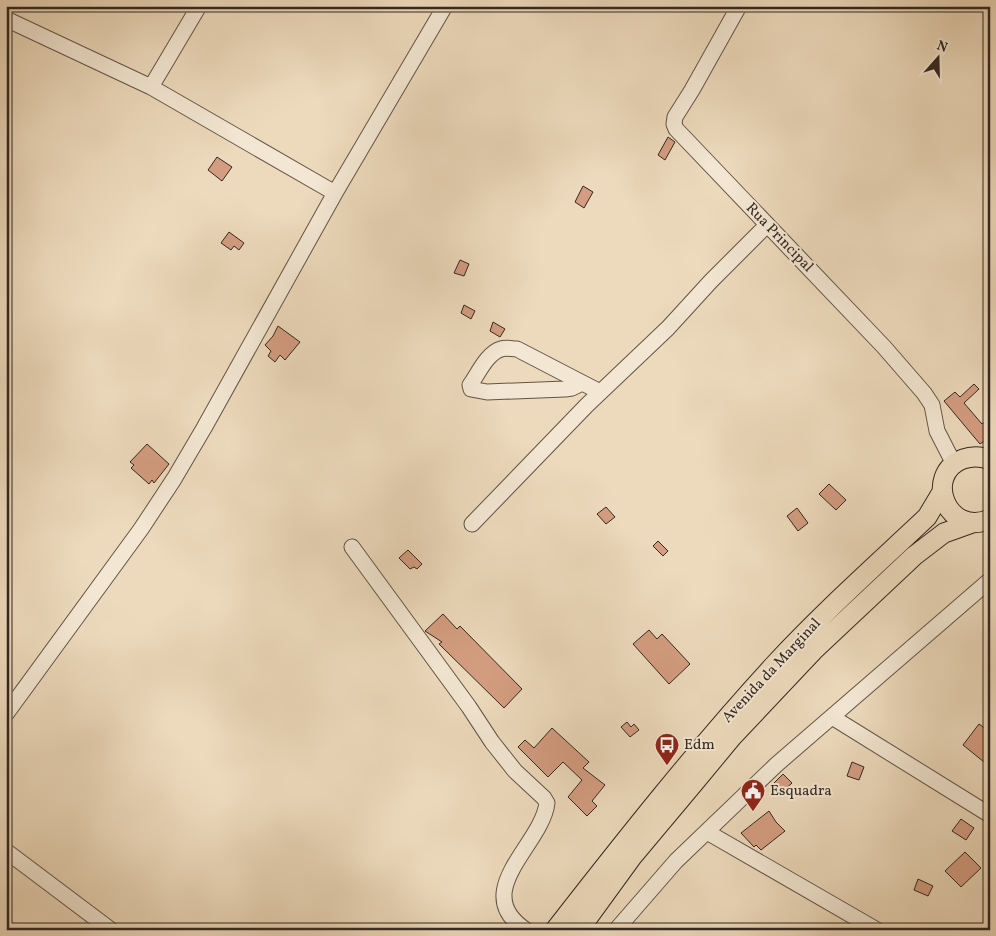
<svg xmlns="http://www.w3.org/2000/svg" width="996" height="936" viewBox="0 0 996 936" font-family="Vollkorn,serif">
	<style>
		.building { fill: #d49d81; stroke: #332720 }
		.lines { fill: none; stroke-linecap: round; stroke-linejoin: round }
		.minor-casing { stroke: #625447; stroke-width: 17 }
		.major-casing { stroke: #332720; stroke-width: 21 }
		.minor { stroke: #f3e7d3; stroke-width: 15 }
		.major { stroke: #eddabc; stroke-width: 19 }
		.labels { text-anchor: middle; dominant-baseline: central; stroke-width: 4; stroke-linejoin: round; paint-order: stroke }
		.street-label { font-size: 15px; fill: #332720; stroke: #f3e7d3 }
		.poi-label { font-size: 15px; fill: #332720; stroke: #f3e7d3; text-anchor: start }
	</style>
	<rect width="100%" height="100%" fill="#eddabc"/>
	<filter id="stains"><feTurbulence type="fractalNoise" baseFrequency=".004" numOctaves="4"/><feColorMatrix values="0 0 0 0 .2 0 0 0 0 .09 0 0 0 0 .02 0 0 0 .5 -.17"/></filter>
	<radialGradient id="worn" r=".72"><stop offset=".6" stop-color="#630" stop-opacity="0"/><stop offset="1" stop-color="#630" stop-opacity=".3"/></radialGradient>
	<path class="building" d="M668 137 675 142 665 160 658 155Z
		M217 157 232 167 222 181 208 170Z
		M583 186 593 192 584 208 575 202Z
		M229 232 244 243 239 250 234 246 231 250 221 243Z
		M460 260 469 264 464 276 454 273Z
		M464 305 475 311 471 319 461 313Z
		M493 322 505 329 500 337 490 331Z
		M278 326 300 342 285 360 280 355 275 362 268 356 271 351 265 345 273 336Z
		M974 384 979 389 964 403 982 424 990 418V437L980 444 944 401 955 392 960 397Z
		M147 444 169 464 154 483 152 480 149 484 131 468 134 465 130 462Z
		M829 484 846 500 836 510 819 494Z
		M606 507 615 517 606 524 597 514Z
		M797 508 808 523 798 531 787 516Z
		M658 541 668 551 663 556 653 546Z
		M408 550 422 564 417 569 414 567 410 569 399 558Z
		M443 614 457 629 460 626 522 689 504 708 439 644 442 642 425 631Z
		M649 630 657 639 662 634 690 664 669 684 633 644Z
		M627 722 631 727 634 724 639 730 630 737 621 727Z
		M979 724 990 732V754L984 762 963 745Z
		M552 728 589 762 583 768 605 785 592 801 597 806 587 816 568 797 582 780 563 762 548 777 518 747 525 740 534 748Z
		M852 762 864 767 859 780 847 776Z
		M783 774 792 783 782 792 774 783Z
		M769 811 776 822 785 831 761 850 756 845 754 847 741 833Z
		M961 819 974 828 966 840 952 831Z
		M965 852 981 868 961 887 945 871Z
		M918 879 933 886 928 896 914 890Z"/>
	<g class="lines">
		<defs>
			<path id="minor" d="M739 6 692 90 675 117 674 124 676 129 884 347 924 393 932 405 937 431 954 464
				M6 19 151 87 335 193
				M151 87 199 6
				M582 383 572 388 565 389 487 392 471 389 470 385C478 374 487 353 501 349 506 347 512 349 517 349L600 392
				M472 524 587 405 668 328 711 281 767 225
				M352 547 469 707 492 742 515 771 544 798 547 803C542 845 468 892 526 930
				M6 714 141 529 174 479 204 428 335 193 445 6
				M832 717 990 815
				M707 832 877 930
				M6 851 111 930
				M616 930 676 861 776 765 990 580"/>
			<path id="major" d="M990 460C981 456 972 456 963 459 922 475 948 538 990 519
				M555 930C626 839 697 749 775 664 822 613 876 565 927 517L942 492
				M579 930 632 857 694 783 732 737 815 649 914 556 944 533 972 523"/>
		</defs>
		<use href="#minor" class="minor-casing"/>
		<use href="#major" class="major-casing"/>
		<use href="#minor" class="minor"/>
		<use href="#major" class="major"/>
	</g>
	<defs>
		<symbol id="bus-pin" viewBox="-11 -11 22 30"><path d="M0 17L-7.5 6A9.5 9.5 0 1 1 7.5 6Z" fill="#8f2418" stroke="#f3e7d3"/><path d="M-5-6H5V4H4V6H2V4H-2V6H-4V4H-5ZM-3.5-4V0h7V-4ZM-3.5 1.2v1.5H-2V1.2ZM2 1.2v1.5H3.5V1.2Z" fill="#fff"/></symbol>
		<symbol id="civic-pin" viewBox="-11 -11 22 30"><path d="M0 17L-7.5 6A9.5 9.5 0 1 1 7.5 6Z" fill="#8f2418" stroke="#f3e7d3"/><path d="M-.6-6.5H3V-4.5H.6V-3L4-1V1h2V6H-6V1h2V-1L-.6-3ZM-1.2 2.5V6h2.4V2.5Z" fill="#fff"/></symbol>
	</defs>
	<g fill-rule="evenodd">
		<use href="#bus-pin" x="653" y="731" width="28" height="38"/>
		<use href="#civic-pin" x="739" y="777" width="28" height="38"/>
	</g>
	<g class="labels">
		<g class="street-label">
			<text transform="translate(779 238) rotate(46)">Rua Principal</text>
			<text transform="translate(772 671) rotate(-47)">Avenida da Marginal</text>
		</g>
		<g class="poi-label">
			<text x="684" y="745">Edm</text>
			<text x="770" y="791">Esquadra</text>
		</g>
	</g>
	<rect width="996" height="936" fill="none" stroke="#eddabc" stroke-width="25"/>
	<rect x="8" y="8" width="981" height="921" fill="none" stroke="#332720" stroke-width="2.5"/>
	<rect x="12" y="12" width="971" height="911" fill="none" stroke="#332720"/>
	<g transform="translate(938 58) rotate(20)" stroke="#f3e7d3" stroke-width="4" paint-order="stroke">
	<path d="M0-4L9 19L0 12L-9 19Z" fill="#332720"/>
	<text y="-8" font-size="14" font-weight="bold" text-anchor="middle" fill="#332720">N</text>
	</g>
	<rect width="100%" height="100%" filter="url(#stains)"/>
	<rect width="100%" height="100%" fill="url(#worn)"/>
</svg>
